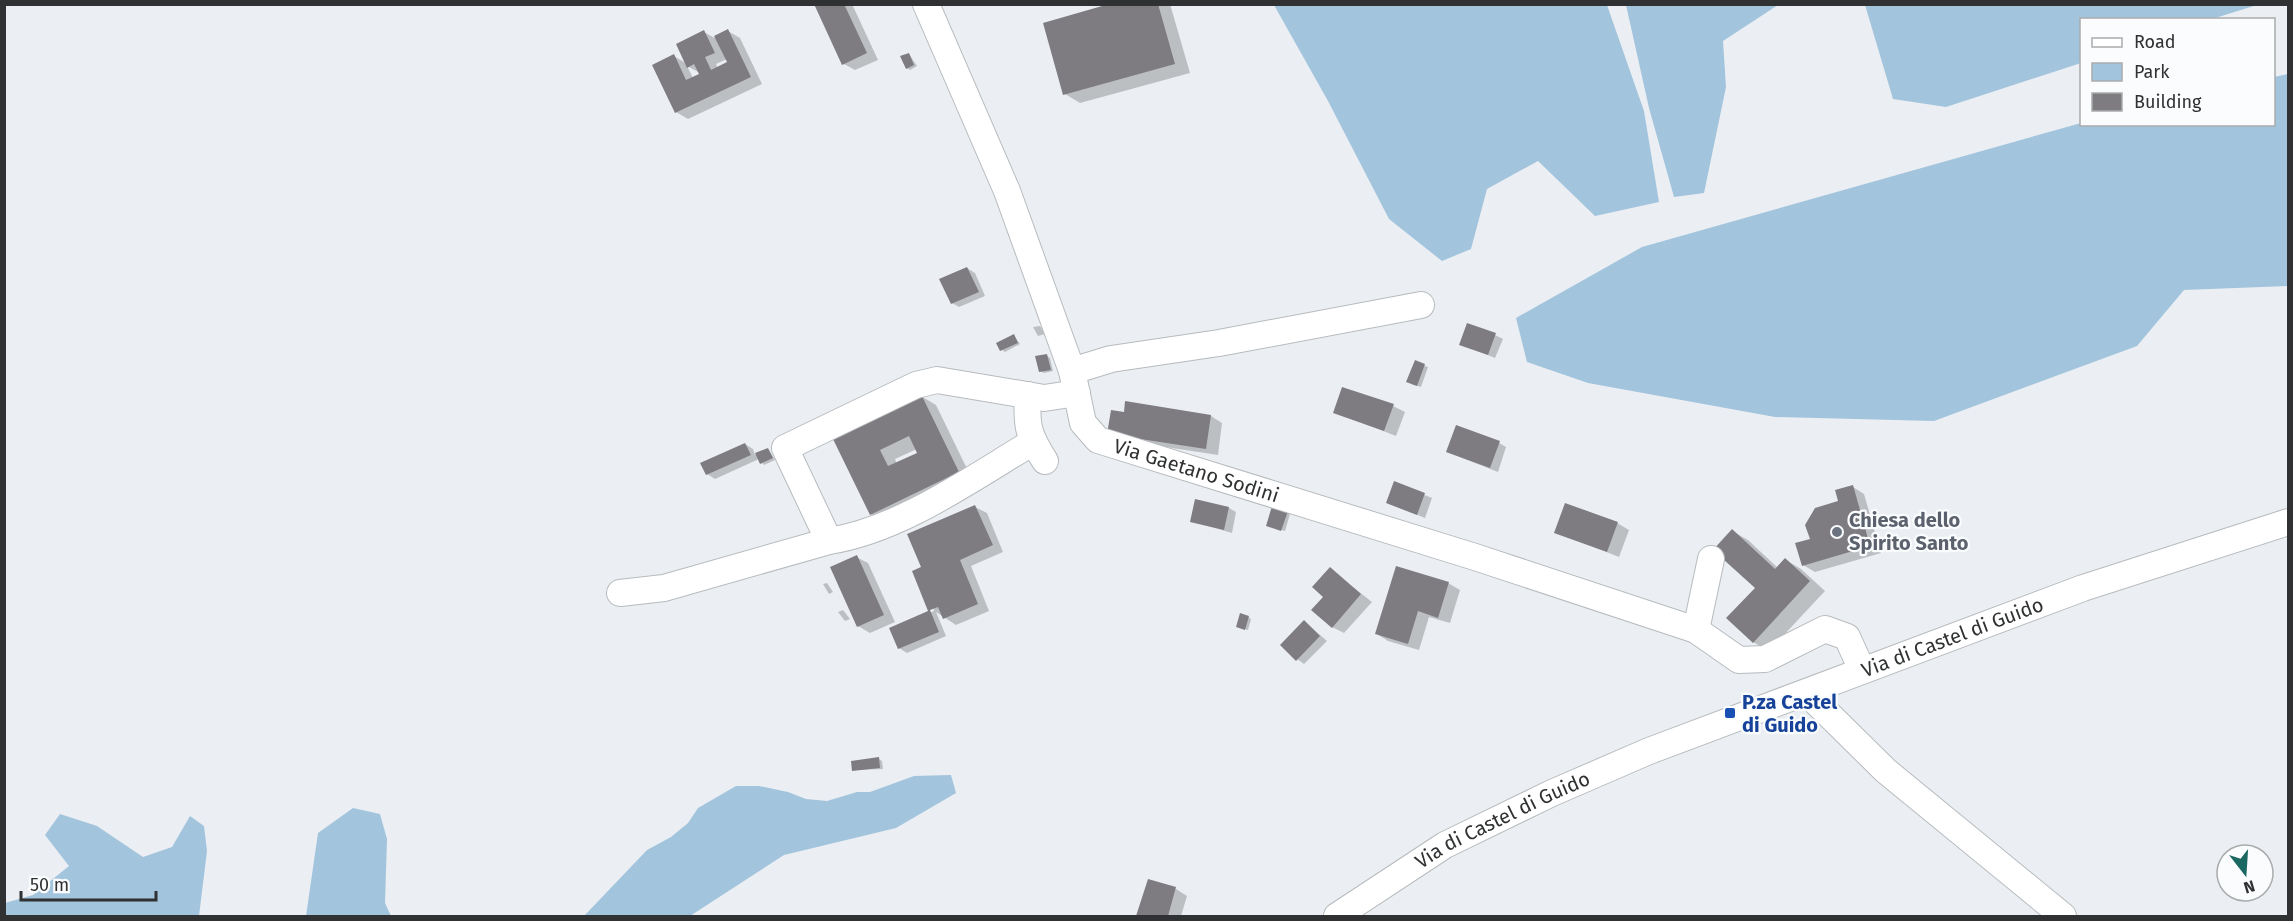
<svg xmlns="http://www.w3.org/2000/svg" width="2293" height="921" viewBox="0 0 2293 921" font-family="'Fira Sans',sans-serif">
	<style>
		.green { fill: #a3c4dd }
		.shadow { fill: #0003; fill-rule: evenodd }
		.building { fill: #7e7c80; fill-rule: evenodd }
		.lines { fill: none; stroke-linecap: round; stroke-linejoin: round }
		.minor-casing { stroke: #b7bbbe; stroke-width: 28 }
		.minor { stroke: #fff; stroke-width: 26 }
		.worship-dot { fill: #6b7280; stroke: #fafcfe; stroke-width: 2 }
		.transit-dot { fill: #1a4fb4; stroke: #fafcfe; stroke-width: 2 }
		.labels { text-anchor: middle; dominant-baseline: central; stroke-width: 4.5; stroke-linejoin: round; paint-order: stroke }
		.street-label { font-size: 20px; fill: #2f3132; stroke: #fafcfe }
		.worship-label { font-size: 20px; font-weight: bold; fill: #5b616d; stroke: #fafcfe; text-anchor: start }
		.transit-label { font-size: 20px; font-weight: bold; fill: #164399; stroke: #fafcfe; text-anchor: start }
	</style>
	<rect width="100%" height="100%" fill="#ebeff3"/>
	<path class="green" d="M1274 5H1607L1644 111 1659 202 1595 216 1538 161 1487 189 1471 249 1442 261 1389 219 1328 101Z
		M1626 5H1778L1723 41 1726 87 1704 193 1674 197 1649 108Z
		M1865 5V4L2257 5 2212 19 2082 20 2081 63 1946 107 1893 99Z
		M2288 74V286L2184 290 2137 346 1934 421 1775 417 1588 383 1527 362 1516 318 1642 247 2081 123 2274 124V77Z
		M951 775 956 793 896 828 784 855 690 916H584L647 850 671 837 688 823 698 808 736 786H759L788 792 806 799 827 801 857 792H870L914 776Z
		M353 808 380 814 387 839 385 903 391 916H306L318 833Z
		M60 814 97 826 143 857 172 847 190 816 204 826 207 851 199 916H5V903L33 895 69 866 45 835Z"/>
	<path class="shadow" d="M815 4H852L878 60 855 70 844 64Z
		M1114 4H1170L1190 73 1080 103 1065 94Z
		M728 31 740 38 762 84 688 119 676 112 674 56 687 64 704 32 718 40ZM727 59 729 63 718 68 716 64ZM687 66 702 74 693 78Z
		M909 54 917 66 910 70 907 68Z
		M967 268 975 273 985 296 959 307 952 303Z
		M1040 326 1045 334 1038 336 1033 327Z
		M1495 335 1503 339 1495 358 1461 344Z
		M1014 336 1020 344 1005 352 1002 350Z
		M1047 356 1050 358 1053 371 1044 373 1040 371Z
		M1415 362 1428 367 1421 387 1411 384Z
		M921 396 936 405 973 481 887 523 871 514 834 438ZM917 449 919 453 897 464 895 459Z
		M1393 406 1405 412 1396 436 1335 412Z
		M1125 413 1211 416 1222 423 1218 455 1120 440Z
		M1499 443 1506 447 1498 472 1447 452Z
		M745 444 753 449 755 455 768 449 775 460 764 465 759 459 715 479 707 474Z
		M1395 483 1432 498 1425 518 1388 503Z
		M1853 487 1864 494 1881 553 1815 572 1803 565 1812 540Z
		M975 507 987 513 1003 552 971 566 989 611 956 625 936 612 946 636 907 653 899 648 891 629 934 611 923 568Z
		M1229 508 1236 512 1232 533 1191 521Z
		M1287 513 1290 514 1285 531 1271 527Z
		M1617 523 1629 530 1619 557 1556 532Z
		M1732 531 1748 540 1778 568 1786 560 1801 569 1825 591 1769 651 1753 642 1757 588Z
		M856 557 868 563 895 622 870 633 858 626Z
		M1330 569 1372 602 1344 633 1332 627 1325 596Z
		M827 583 833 592 829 594 823 584Z
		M1448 583 1460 590 1450 623 1429 617 1419 650 1388 641 1377 634Z
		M843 610 850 619 845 621 838 612Z
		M1248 617 1251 619 1248 630 1241 628Z
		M1305 622 1327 641 1304 664 1297 659Z
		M879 759 882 761 883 769 853 770Z
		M1149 881 1176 889 1187 896 1181 916H1138Z"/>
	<path class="building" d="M814 4H844L867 53 842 65Z
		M1109 4H1158L1175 64 1063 95 1043 23Z
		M728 29 751 77 675 113 652 65 674 54 686 80 699 74 694 64 687 68 676 44 704 30 715 53 705 57 711 70 727 62 714 36Z
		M909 53 914 65 906 69 900 56Z
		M967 267 979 292 951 304 939 279Z
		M1467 323 1496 333 1488 355 1459 345Z
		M1014 334 1018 343 1000 351 996 343Z
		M1047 354 1051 370 1039 372 1035 356Z
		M1415 360 1425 364 1417 386 1406 382Z
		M1342 387 1394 404 1384 431 1333 413Z
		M921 394 959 472 870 515 832 437ZM909 436 917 453 888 466 880 450Z
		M1125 401 1211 415 1206 449 1107 434 1111 410 1124 412Z
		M1456 425 1500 441 1490 468 1446 452Z
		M745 443 751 455 706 475 700 463Z
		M768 448 773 458 760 464 755 453Z
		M1394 481 1425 493 1417 515 1386 503Z
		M1853 485 1870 546 1802 566 1795 543 1810 539 1805 525 1815 508 1838 501 1835 490Z
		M1195 499 1229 507 1224 530 1190 522Z
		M1565 503 1618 522 1607 552 1554 533Z
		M975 505 993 545 960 560 978 604 943 619 938 607 930 610 939 632 898 649 889 628 928 611 912 571 921 567 907 534Z
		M1272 506 1288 511 1281 531 1266 526Z
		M1732 529 1775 569 1785 558 1810 581 1753 643 1726 618 1755 588 1713 550Z
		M857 555 884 615 857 627 830 567Z
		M1396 566 1449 582 1438 618 1418 611 1408 644 1375 634Z
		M1330 567 1361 594 1332 628 1311 610 1323 597 1312 587Z
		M1240 613 1249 616 1245 630 1236 627Z
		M1304 620 1320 636 1296 661 1280 645Z
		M879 757 880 768 852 771 851 761Z
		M1148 879 1176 887 1168 916H1136Z"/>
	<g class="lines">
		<defs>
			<g id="minor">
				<path id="s1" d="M926 4 1007 191 1072 371 1083 423 1098 440 1475 557 1696 630 1739 660 1765 659 1825 629 1847 637 1862 670"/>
				<path d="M1072 371 1111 359 1219 343 1421 305"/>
				<path d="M1028 395C1026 425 1028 435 1045 461"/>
				<path d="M829 541 785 448 916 385 937 380 1044 398 1077 393"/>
				<path d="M620 593 664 588 829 541C900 530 971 479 1033 442"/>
				<path d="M1696 630 1711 559"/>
				<path d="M1808 694 1886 771 2063 916"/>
				<path id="s2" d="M1337 916 1445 845 1552 793 1649 751 2083 588 2288 522"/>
			</g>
		</defs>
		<use href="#minor" class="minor-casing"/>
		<use href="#minor" class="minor"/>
	</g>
	<circle class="worship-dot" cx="1837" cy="532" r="6"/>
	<rect class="transit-dot" x="1724" y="707" width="12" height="12" rx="3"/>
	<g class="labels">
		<g class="street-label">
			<text stroke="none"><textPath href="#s1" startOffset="574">Via Gaetano Sodini</textPath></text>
			<text stroke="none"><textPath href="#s2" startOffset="678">Via di Castel di Guido</textPath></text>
			<text stroke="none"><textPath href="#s2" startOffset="192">Via di Castel di Guido</textPath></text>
		</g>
		<g class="worship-label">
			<text x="1849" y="520">Chiesa dello<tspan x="1849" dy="23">Spirito Santo</tspan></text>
		</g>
		<g class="transit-label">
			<text x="1742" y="702">P.za Castel<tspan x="1742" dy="23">di Guido</tspan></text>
		</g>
	</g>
	<rect width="2293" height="921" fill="none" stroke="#2f3132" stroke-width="12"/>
	<rect x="2080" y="18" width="195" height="108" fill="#fafcfe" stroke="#a9abac" stroke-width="1.5"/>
	<rect x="2092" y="38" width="30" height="9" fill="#ffffff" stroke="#a9abac" stroke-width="1.5"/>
	<text x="2134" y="48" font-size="18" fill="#2f3132">Road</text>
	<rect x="2092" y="63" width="30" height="18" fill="#a3c4dd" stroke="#a9abac" stroke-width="1.5"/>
	<text x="2134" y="78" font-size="18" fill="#2f3132">Park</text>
	<rect x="2092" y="93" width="30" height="18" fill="#7e7c80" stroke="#a9abac" stroke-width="1.5"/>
	<text x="2134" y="108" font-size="18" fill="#2f3132">Building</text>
	<g transform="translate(2245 873) rotate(163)"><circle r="28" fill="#fafcfe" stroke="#a9abac" stroke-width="1.5"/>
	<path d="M0-4.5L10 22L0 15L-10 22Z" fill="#1b6762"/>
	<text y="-9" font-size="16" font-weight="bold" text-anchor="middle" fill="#2f3132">N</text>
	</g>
	<path d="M21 891v9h135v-9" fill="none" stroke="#2f3132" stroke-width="3"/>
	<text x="30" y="891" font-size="18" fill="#2f3132" stroke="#fafcfe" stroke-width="4.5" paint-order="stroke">50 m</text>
</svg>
